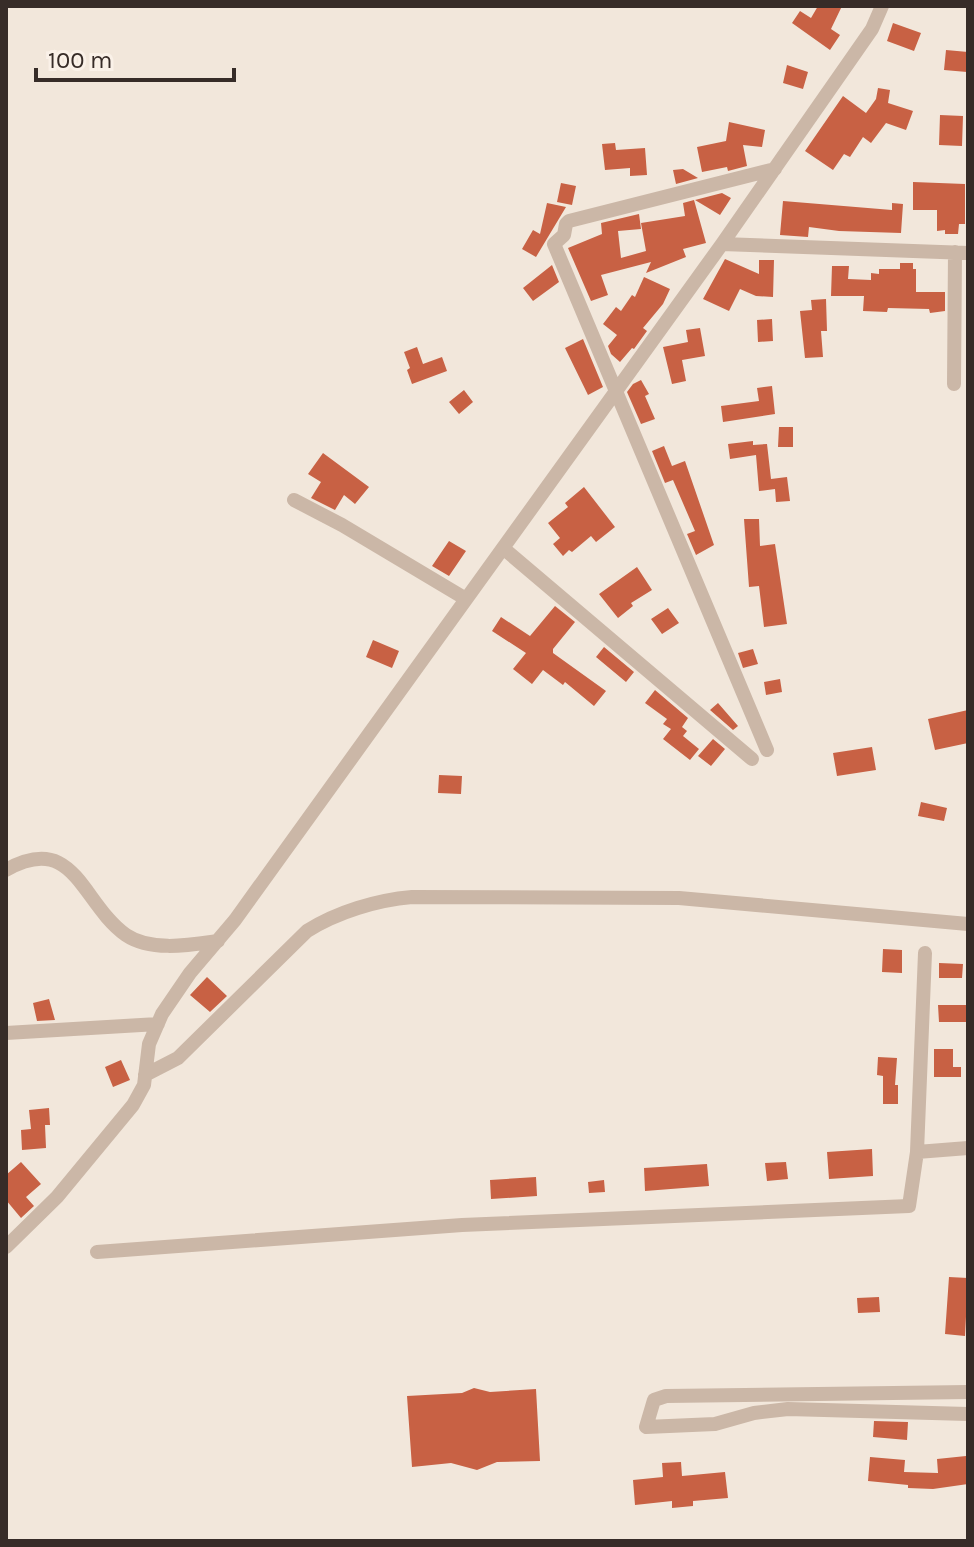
<svg xmlns="http://www.w3.org/2000/svg" width="974" height="1547" viewBox="0 0 974 1547" font-family="Karla,sans-serif">
	<style>
		.building { fill: #c86144 }
		.lines { fill: none; stroke-linecap: round; stroke-linejoin: round }
		.street { stroke: #cbb7a7; stroke-width: 14 }
	</style>
	<rect width="100%" height="100%" fill="#f2e7db"/>
	<path class="building" d="M818 6H842L831 29 840 35 830 50 792 23 800 11 811 18Z
		M893 23 921 33 914 51 887 41Z
		M946 50 968 52 967 72 944 70Z
		M787 65 808 72 803 89 783 83Z
		M878 88 890 90 888 103 913 111 906 130 886 123 871 143 863 137 850 157 844 154 833 170 805 151 843 96 866 113 876 99Z
		M940 115 963 116 962 146 939 145Z
		M729 122 765 130 762 147 743 145 747 166 728 171 727 167 702 172 697 147 726 141Z
		M615 143 616 150 645 148 647 175 630 176V168L605 170 602 144Z
		M683 169 698 178 676 184 673 170Z
		M913 182 965 184V224H959L958 234H945V230L937 231V210H913Z
		M561 183 576 186 572 205 557 202Z
		M722 193 731 198 720 215 695 200Z
		M694 200 706 243 683 249 686 257 646 273 651 262 601 275 608 295 591 301 568 248 602 234 601 223 639 214 641 229 618 231 621 258 646 251 641 223 685 216 683 203Z
		M783 201 892 210V203L903 204 901 233 839 231 809 227 808 237 780 235Z
		M547 203 566 207 536 257 522 249 533 230 540 234Z
		M725 259 759 274V260H774L773 297 756 296 740 289 729 311 703 299Z
		M900 263H913V269H916V292H945V311L930 313 929 309 888 308 887 312 863 311 864 296H831L832 266H849L848 279 871 280V273L879 274V269H900Z
		M552 265 559 282 533 301 523 288Z
		M644 277 670 289 663 304 643 328 647 331 634 349 632 348 620 362 611 354 608 346 617 335 603 324 616 307 621 311 632 295 635 297Z
		M826 299 827 331H821L823 357 805 358 800 311 812 310 811 300Z
		M772 319 773 341 758 342 757 320Z
		M700 328 705 356 682 360 686 381 672 384 663 347 688 342 686 330Z
		M583 339 603 387 588 395 565 348Z
		M417 347 423 364 442 357 447 371 412 384 407 370 410 368 404 352Z
		M641 380 649 394 645 396 655 419 641 424 627 392 633 384Z
		M772 386 775 414 723 422 721 406 759 401 757 388Z
		M464 390 473 402 459 414 449 402Z
		M779 427H793V447H778Z
		M753 441V445L767 444 771 479 787 477 790 501 776 502 775 489 759 491 756 455 730 459 728 444Z
		M664 446 672 466 685 461 714 545 696 555 687 534 695 531 673 480 665 483 652 451Z
		M323 453 369 487 355 504 344 495 335 510 311 498 321 482 308 474Z
		M584 487 615 527 596 542 591 536 572 552 569 550 563 556 553 544 560 538 548 523 568 507 565 503Z
		M744 519H759L760 546 775 544 787 624 764 627 759 586 749 587Z
		M449 541 466 551 449 576 432 566Z
		M637 567 652 590 631 603 633 606 618 618 599 594Z
		M555 606 575 622 553 649V653L606 691 594 706 565 682 563 685 543 670 532 684 513 669 526 653 492 631 501 617 530 636Z
		M668 608 679 623 662 634 651 619Z
		M373 640 399 651 392 668 366 657Z
		M604 647 634 672 626 682 596 657Z
		M753 649 758 664 743 668 738 653Z
		M780 679 782 692 766 695 764 682Z
		M655 690 688 718 682 727 687 731 683 736 699 749 690 760 663 739 671 729 663 724 667 719 645 703Z
		M718 703 738 726 733 730 710 710Z
		M968 710V743L935 750 928 719Z
		M713 739 725 749 711 766 698 756Z
		M872 747 876 770 837 776 833 753Z
		M439 775 462 776 461 794 438 793Z
		M921 802 947 808 944 821 918 816Z
		M883 949 902 950V973L882 972Z
		M939 963 963 964 962 978H939Z
		M207 977 227 996 210 1012 190 995Z
		M49 999 55 1020 37 1021 33 1003Z
		M938 1005H968V1022H939Z
		M934 1049H953V1067H961V1077H934Z
		M878 1057 897 1058 895 1085H898V1104H883V1076L877 1075Z
		M121 1060 130 1080 113 1087 105 1067Z
		M49 1108 50 1125H45L46 1148 22 1150 21 1130 31 1129 29 1110Z
		M872 1149 873 1176 829 1179 827 1152Z
		M21 1162 41 1184 26 1197 34 1206 21 1218 6 1200V1175Z
		M786 1162 788 1179 767 1181 765 1163Z
		M707 1164 709 1186 645 1191 644 1168Z
		M536 1177 537 1196 491 1199 490 1180Z
		M604 1180 605 1192 589 1193 588 1182Z
		M949 1277 968 1278 965 1336 945 1334Z
		M879 1297 880 1312 858 1313 857 1298Z
		M474 1388 490 1392 536 1389 540 1461 497 1462 477 1470 451 1463 412 1467 407 1396 462 1393Z
		M874 1421 908 1422 907 1440 873 1437Z
		M966 1456 968 1484 933 1489 908 1488V1485L868 1481 870 1457 905 1460 904 1472 938 1473 937 1459Z
		M681 1462 682 1476 725 1472 728 1498 693 1501V1506L672 1508V1501L635 1505 633 1480 663 1477 662 1463Z"/>
	<g class="lines">
		<path class="street" d="M722 244 968 253
			M954 384 955 252
			M294 500 342 525 466 599
			M503 548 752 759
			M767 750 554 244 564 235 566 224 569 221 775 169
			M6 870C75 831 81 903 126 935 151 952 190 945 218 941
			M6 1033 158 1024
			M145 1075 178 1058 307 931C337 912 377 900 412 897L679 898 968 924
			M917 1152 968 1148
			M6 1247 57 1197 133 1105 144 1085 149 1044 162 1014 190 973 235 920 722 244 872 29 882 6
			M97 1252 462 1225 909 1206 917 1152 925 953
			M968 1392 666 1396 654 1400 646 1427 715 1424 754 1413 788 1409 968 1414"/>
	</g>
	<rect width="974" height="1547" fill="none" stroke="#372c28" stroke-width="16"/>
	<path d="M36 68v12h198v-12" fill="none" stroke="#372c28" stroke-width="4"/>
	<text x="48" y="68" font-size="24" fill="#372c28" stroke="#faf1e8" stroke-width="6" paint-order="stroke">100 m</text>
</svg>
